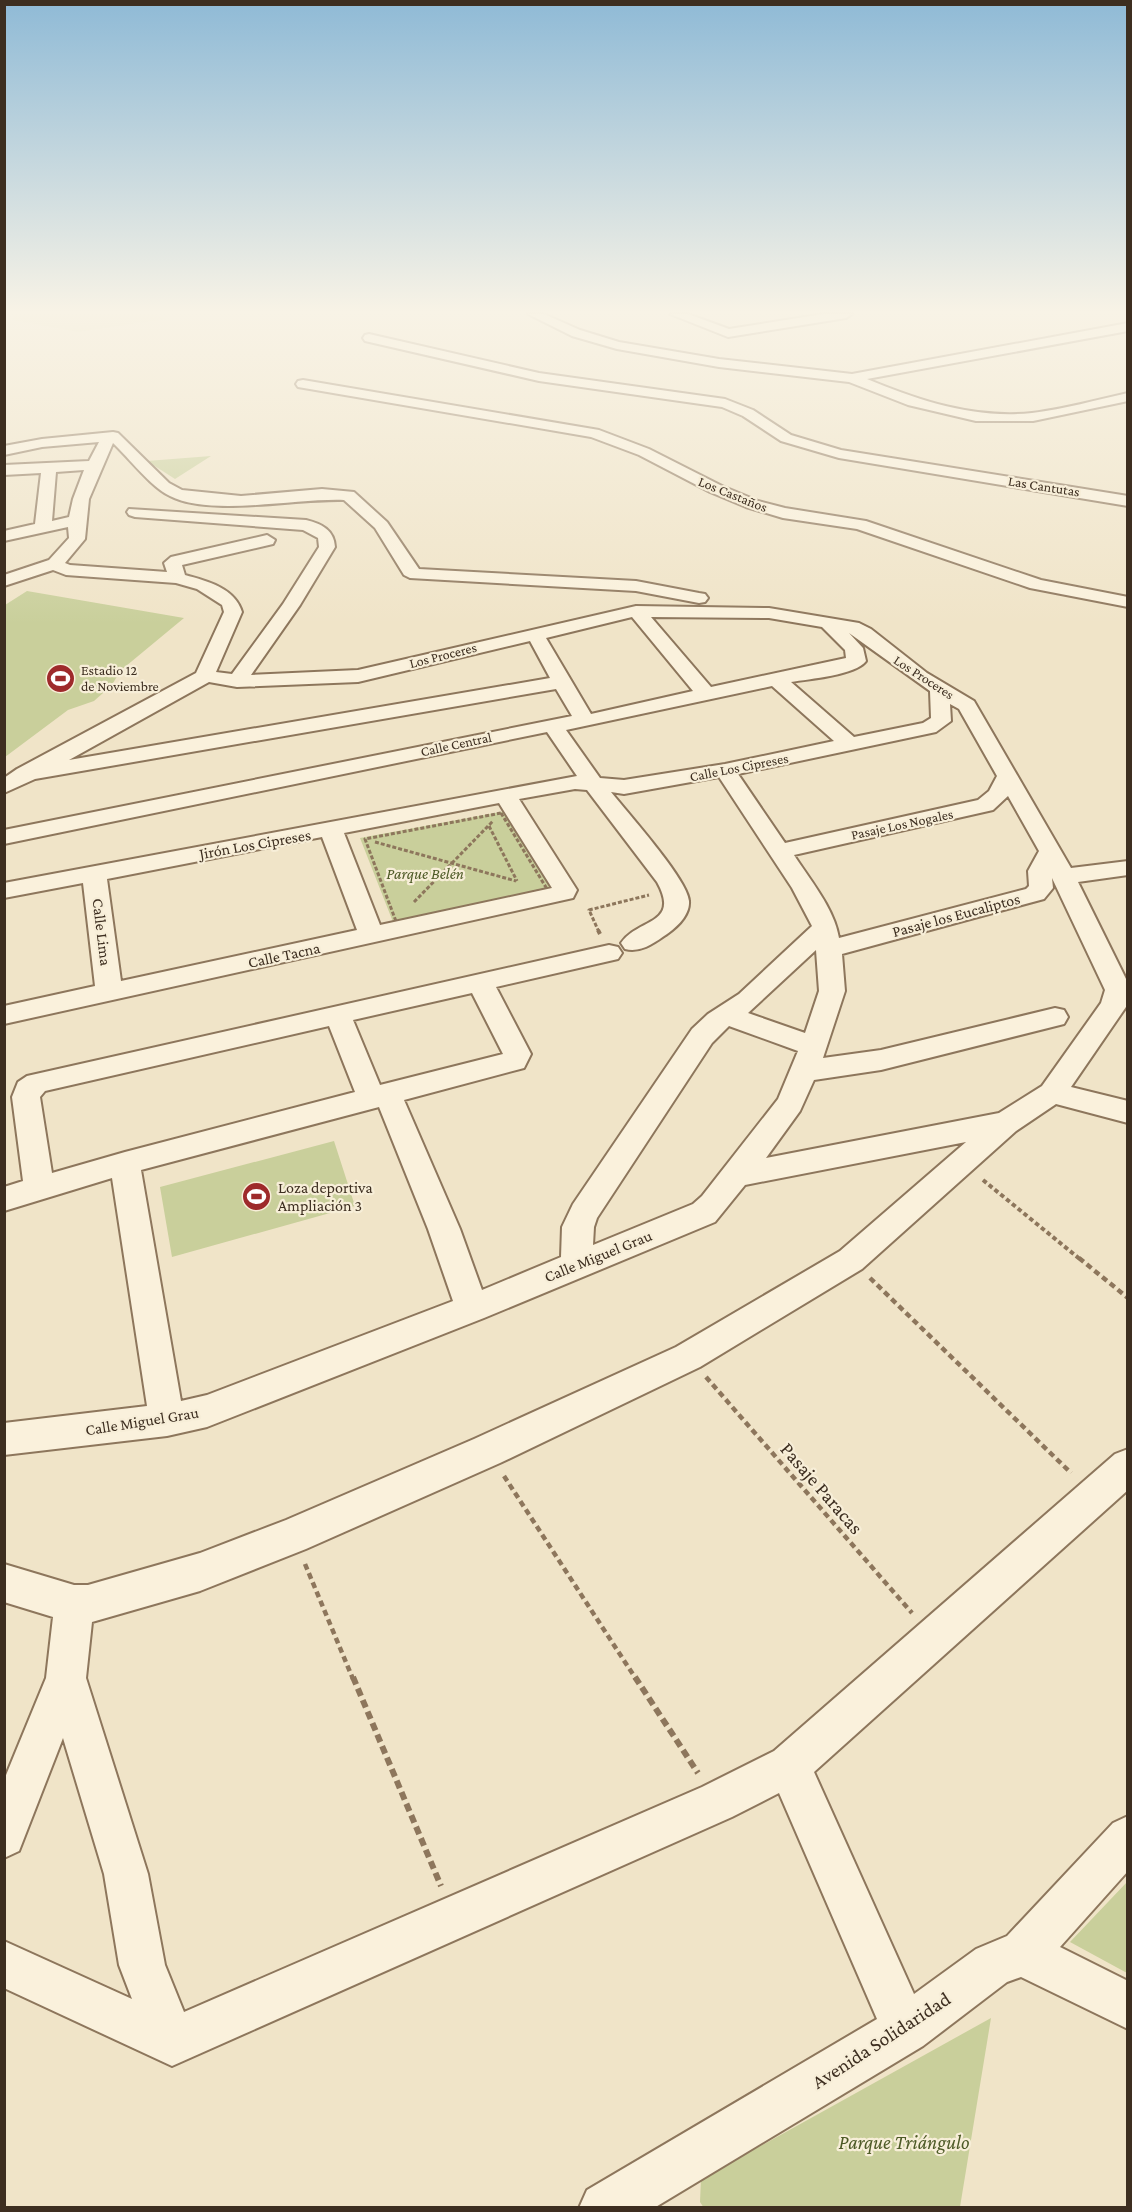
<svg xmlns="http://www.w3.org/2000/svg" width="1132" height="2212" viewBox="0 0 1132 2212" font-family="'Crimson Pro',serif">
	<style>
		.farmland { fill: #e6deb5 }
		.green { fill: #c9cf9b }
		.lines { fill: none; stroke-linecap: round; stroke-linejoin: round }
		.minor-casing { stroke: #8d765c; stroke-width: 4 }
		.path-far3 { stroke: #8d765c; stroke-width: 3; stroke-dasharray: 4 2; stroke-linecap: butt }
		.path-far2 { stroke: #8d765c; stroke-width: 4; stroke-dasharray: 4.5 3; stroke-linecap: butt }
		.path-far1 { stroke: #8d765c; stroke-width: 4.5; stroke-dasharray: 6 4; stroke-linecap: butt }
		.path { stroke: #8d765c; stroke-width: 6; stroke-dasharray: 8 4.5; stroke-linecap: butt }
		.minor { fill: #faf1dc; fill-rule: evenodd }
		.labels { text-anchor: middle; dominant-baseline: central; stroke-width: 4.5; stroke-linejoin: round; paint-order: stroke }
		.far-street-label { font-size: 14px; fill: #3d2e20; stroke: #f7eed8 }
		.far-poi-label { font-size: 14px; fill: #3d2e20; stroke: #f7eed8; text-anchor: start }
		.street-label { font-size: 16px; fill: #3d2e20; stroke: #f7eed8 }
		.park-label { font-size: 16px; font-style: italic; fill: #4d5a26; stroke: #f7eed8 }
		.poi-label { font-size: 16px; fill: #3d2e20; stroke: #f7eed8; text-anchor: start }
		.near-street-label { font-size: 20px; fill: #3d2e20; stroke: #f7eed8 }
		.near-park-label { font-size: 20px; font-style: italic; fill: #4d5a26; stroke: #f7eed8 }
	</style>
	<rect width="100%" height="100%" fill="#f0e4c8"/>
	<path class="farmland" d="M15 314H153L166 319 78 332 13 320Z"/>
	<path class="green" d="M211 456 175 479 147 461Z
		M27 591 184 618 120 671 112 685 94 701 68 710 5 757V605Z
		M506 811 552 891 395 927 360 838Z
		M334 1141 355 1206 172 1257 160 1187Z
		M1127 1882V1973L1070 1942Z
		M991 2018 960 2207 704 2208 700 2202 701 2179Z"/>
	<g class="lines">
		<defs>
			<path id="minor" d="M528 314H544L580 330 619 342 719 359 852 374 1128 323V331L867 379C920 401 974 419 1032 413 1065 409 1096 400 1128 393V401L1033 421H976L908 405 849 382 719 367 617 349 572 336Z
				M670 314H688L729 329 823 314H852L846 318 728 337Z
				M369 334 539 373 725 399 753 410 791 435 841 450 1128 496V506L839 458 781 441 743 416 722 407 539 381 365 341 363 338 365 335Z
				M303 380 599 430 649 449 722 486 758 501 785 508 866 521 1041 580 1128 597V607L1030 588 857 529 783 518 746 507 710 492 639 455 591 437 298 387 296 384 298 381Z
				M113 432 118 433 169 483 182 490 241 496 322 489 354 492 387 522 419 569 636 581 699 593 705 594 708 598 705 602 699 603 636 591 410 578 404 575 375 528 344 500C297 498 210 517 170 496 151 487 129 458 113 443L89 499 85 539 65 563 70 565 167 572 164 563 171 557 267 535 275 540 273 544 182 565 185 575C207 581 235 588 242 612L216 672 232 674 283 604 319 547 318 538 303 530 135 517 129 515 127 512 129 509 306 520C322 524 334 530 335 547L300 605 251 675 358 670 636 606 769 608 859 623 871 629 927 673 974 701 1071 868 1128 861V875L1078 882 1128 983V1004L1071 1087 1128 1101V1123L1056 1104 1016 1131 862 1269 700 1367 500 1463 306 1549 200 1591 92 1622 86 1678 148 1874 165 1965 184 2012 702 1787 774 1751 1115 1454 1128 1449V1490L814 1772 914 1994 976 1949 1007 1936 1113 1823 1128 1816V1871L1060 1947 1128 1981V2029L1021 1977 1007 1982 923 2046 654 2208H579L587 2190 877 2019 779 1793 732 1817 172 2066 4 1988V1941L132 1999 119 1965 104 1874 63 1738 19 1851 4 1858V1780L46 1678 53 1617 4 1602V1564L74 1585H88L200 1553 286 1520 474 1439 676 1347 840 1251 966 1142 745 1185 715 1222 484 1318 207 1427 167 1436 4 1455V1423L147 1406 112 1178 4 1211V1187L23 1181 12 1097 18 1082 27 1076 609 945 618 947 622 953 618 959 496 987 531 1054 524 1068 404 1100 460 1229 482 1290 561 1257 562 1227 573 1204 692 1029 708 1014 739 994 812 926 792 888 719 777 624 794 611 792C627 812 688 880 689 901 690 915 677 927 667 934 654 943 641 953 625 949L621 943C638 918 681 925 657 882L587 790 575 789 519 799 577 890 573 898 4 1024V1006L95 986 83 883 4 898V883L577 776 547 732 4 844V830L572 716 556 689 35 779 4 793V778L17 769 196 673 224 612 222 605 197 589 176 583 66 575 53 570 4 586V575L49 560 69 538 68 527 4 541V531L35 524 41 473 4 475V465L89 461 99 442 42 447 4 455V446L42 439ZM84 470 73 499 69 517 52 521 56 472ZM632 617 693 691 591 714 546 638ZM651 617 769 618 822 627 845 650 846 658 711 687ZM849 633 930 691 931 718 923 723 854 737 791 682C809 679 856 675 866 661L863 648ZM530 641 550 678 69 760 209 682 237 687 358 682ZM772 686 834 741 725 764 624 780 600 778 566 730ZM950 704 959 709 997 776 989 791 978 800 785 843 738 774 936 732 951 721ZM1008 796 1039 851 1028 871 1029 886 1026 889 839 938C834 908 810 880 794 855L993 810ZM499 803 552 888 380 925 344 833ZM322 837 357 930 121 981 107 879ZM1052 878 1105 990 1101 1003 1042 1086 999 1113 766 1158 800 1111 814 1080 881 1070 1064 1024 1068 1017 1064 1010 1055 1008 881 1050 823 1058 845 991 842 954 1044 899 1053 888ZM816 950 819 991 805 1033 748 1013ZM472 993 503 1054 380 1085 353 1020ZM329 1026 355 1092 125 1152 52 1173 40 1097 45 1091ZM729 1026 798 1051 778 1099 702 1196 693 1204 593 1245 594 1227 597 1218 712 1043ZM379 1107 428 1229 453 1301 207 1395 181 1401 141 1170Z"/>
		</defs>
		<use href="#minor" class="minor-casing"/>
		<path class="path-far3" d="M501 813 547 889 397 924 365 839Z
			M489 826 517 881
			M375 842 516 881
			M414 902 493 821
			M599 932 589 910 649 895"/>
		<path class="path-far2" d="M598 930 600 934
			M983 1180 1081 1260"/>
		<path class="path-far1" d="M1079 1258 1128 1298
			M870 1278 1071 1473
			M706 1377 912 1613
			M504 1476 636 1679
			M305 1564 353 1679"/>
		<path class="path" d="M353 1677 441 1886
			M635 1677 698 1773"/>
		<use href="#minor" class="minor"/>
	</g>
	<linearGradient id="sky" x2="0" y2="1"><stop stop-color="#8fbad6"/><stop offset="0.5" stop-color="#f8f3e6"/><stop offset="1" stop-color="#f8f3e6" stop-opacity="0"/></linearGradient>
	<rect width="1132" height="624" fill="url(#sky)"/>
	<defs>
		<symbol id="stadium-disc" viewBox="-11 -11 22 22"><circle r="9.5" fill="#9e2a2b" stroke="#f7eed8"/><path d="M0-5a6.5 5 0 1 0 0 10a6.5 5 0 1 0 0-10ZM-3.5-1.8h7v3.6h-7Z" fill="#fff"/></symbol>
	</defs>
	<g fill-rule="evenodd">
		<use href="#stadium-disc" x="44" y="662" width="33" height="33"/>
		<use href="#stadium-disc" x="240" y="1180" width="33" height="33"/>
	</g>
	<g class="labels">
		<g class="far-street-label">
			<text transform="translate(1044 486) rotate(9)">Las Cantutas</text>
			<text transform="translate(733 494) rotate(22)">Los Castaños</text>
			<text transform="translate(443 655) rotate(-14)">Los Proceres</text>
			<text transform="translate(924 677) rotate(33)">Los Proceres</text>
			<text transform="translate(456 744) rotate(-12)">Calle Central</text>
			<text transform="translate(739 767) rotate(-11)">Calle Los Cipreses</text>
			<text transform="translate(902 824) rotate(-12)">Pasaje Los Nogales</text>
		</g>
		<g class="far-poi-label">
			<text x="81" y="670">Estadio 12<tspan x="81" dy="16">de Noviembre</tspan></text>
		</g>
		<g class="street-label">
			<text transform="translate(255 844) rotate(-10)">Jirón Los Cipreses</text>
			<text transform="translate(956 915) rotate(-15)">Pasaje los Eucaliptos</text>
			<text transform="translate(102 932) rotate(83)">Calle Lima</text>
			<text transform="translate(284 955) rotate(-12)">Calle Tacna</text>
			<text transform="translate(598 1256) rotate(-22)">Calle Miguel Grau</text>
			<text transform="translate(142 1421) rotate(-9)">Calle Miguel Grau</text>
		</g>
		<g class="park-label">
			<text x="425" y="873">Parque Belén</text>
		</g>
		<g class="poi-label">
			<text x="278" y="1187">Loza deportiva<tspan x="278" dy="18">Ampliación 3</tspan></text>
		</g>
		<g class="near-street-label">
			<text transform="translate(822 1488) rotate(49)">Pasaje Paracas</text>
			<text transform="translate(881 2040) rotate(-33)">Avenida Solidaridad</text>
		</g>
		<g class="near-park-label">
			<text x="904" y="2142">Parque Triángulo</text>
		</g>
	</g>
	<rect width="1132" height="2212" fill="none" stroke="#3d2e20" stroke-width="12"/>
</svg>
